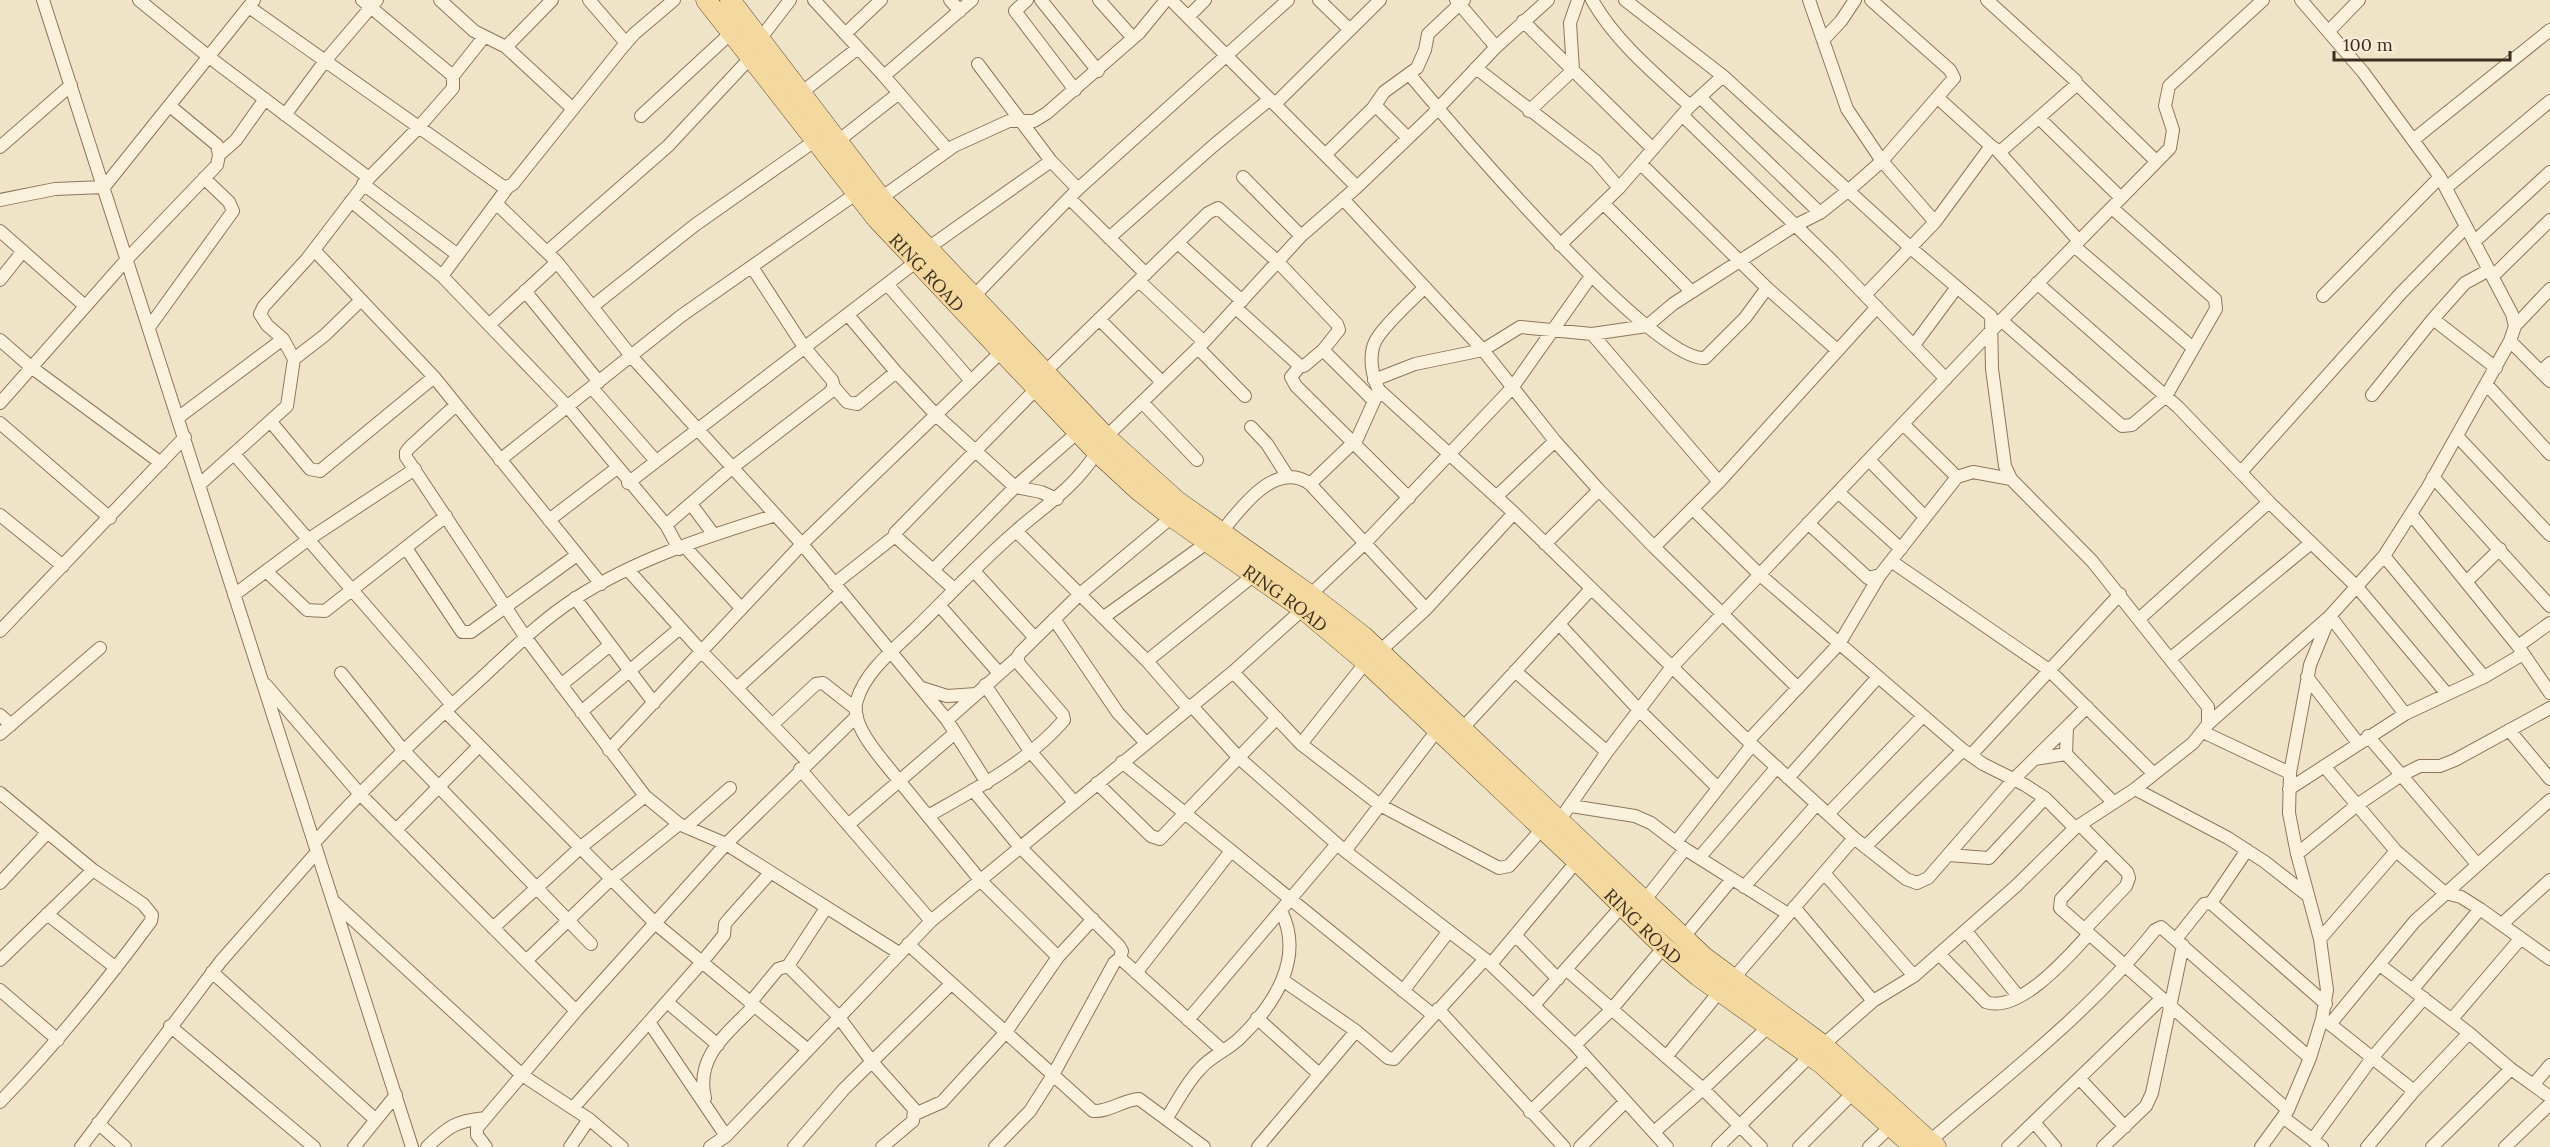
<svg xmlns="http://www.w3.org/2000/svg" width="2550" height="1147" viewBox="0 0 2550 1147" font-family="Lora,serif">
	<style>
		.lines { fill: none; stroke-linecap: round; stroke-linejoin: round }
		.street-casing { stroke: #8d765c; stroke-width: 14 }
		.primary-casing { stroke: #5b4430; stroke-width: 21 }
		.street { stroke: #faf1dc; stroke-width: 12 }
		.primary { stroke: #f3d9a0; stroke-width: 20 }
		.labels { text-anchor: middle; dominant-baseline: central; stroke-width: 4.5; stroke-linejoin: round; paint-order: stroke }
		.street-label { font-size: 18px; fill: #3d2e20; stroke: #f7eed8 }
	</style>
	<rect width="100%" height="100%" fill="#f0e4c8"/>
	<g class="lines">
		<defs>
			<path id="street" d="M43 0C169 382 289 765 412 1147
				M139 0 209 57 369 178
				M440 0 474 31 506 47 573 109
				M589 0 626 43
				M814 0 884 76 948 150
				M950 0 960 11
				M1027 0 1015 11 1075 90
				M1041 0 1098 71
				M1099 0 1133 38
				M1171 0 1357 187
				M1319 0 1349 29
				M1456 0 1496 47
				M1592 0C1616 42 1654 73 1690 106
				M1625 0 1723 76 1912 249 1991 316 1992 369 2005 466 2011 479 2092 561 2208 707V724L2193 743 2135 789 2075 828 2016 886 1939 954 1914 976 1873 1001 1823 1045
				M1809 0 1847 109 1882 161 1935 222
				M249 7 502 186 508 187
				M1188 17 1205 0
				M1523 21 1653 149
				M2329 31 2359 0
				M845 34 881 0
				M760 39 790 0
				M1823 40 1841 21 1855 0
				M506 47 552 0
				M978 64 1051 161 1078 189
				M1476 68 1596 161 1619 188
				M1410 75C1450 123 1653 363 1705 358L1745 318 1767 288 1641 164
				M453 76 484 37
				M884 76 972 0
				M2076 83 2156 161
				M801 93 858 48
				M1700 97 1820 213
				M1938 98 1991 146 1997 150H2002L2075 86 2076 81 1987 0
				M1275 104 1380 0
				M1373 108 1379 109 1408 138
				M1529 111 1573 70 1570 23 1578 0
				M285 115 325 61 377 0
				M1682 115 1833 262 1946 379
				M641 116 732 32
				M2039 118 2121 198
				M2413 140 2550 30
				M838 141 899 93
				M0 147 71 85
				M1997 150 2079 241
				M219 155 236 140 265 99
				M1325 155 1373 108 1384 92 1417 68 1425 50 1428 34 1464 0
				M1243 177 1301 236
				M363 184 458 255
				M2446 188 2550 101
				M881 198 954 146 1009 121H1034L1047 113 1139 33 1166 0
				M1070 199 1146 274
				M1343 199 1483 350 1555 441 1599 490 1654 547 1798 688
				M0 200 55 189 104 187 254 0
				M351 201 442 276 567 406 666 525 679 549
				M497 204 557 262 631 356 802 544 947 720 987 783
				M1604 204 1692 292
				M0 231 85 306
				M1109 238 1213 146 1270 99
				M2474 242 2550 172
				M1178 243 1242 301
				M1560 245 1619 188 1690 106 1723 76
				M2074 246 2193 348
				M928 248 1051 161
				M314 250 434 377 601 584
				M547 252 668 146 752 56
				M442 276 508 187 513 184 621 49 634 34 674 0
				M2493 276 2550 220
				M0 280 23 251
				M1139 281 1204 342
				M2037 283 2178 407 2269 502 2357 587 2447 694
				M887 284 971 381
				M1425 287C1412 300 1384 325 1376 340 1368 354 1372 377 1379 390L1514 513 1748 741 1854 838 1906 879 1917 883 1928 878 2013 780 2087 707
				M1767 288 1837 350
				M525 291 599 382
				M1865 295 1935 222 1991 146
				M974 296 1078 189 1288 0
				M2323 296 2440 177
				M593 306 695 225 816 140
				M848 315 896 372 936 415 1015 487 1041 492 1057 499
				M1099 319 1162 382
				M2433 319 2496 368
				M2001 320 2122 426 2132 425 2166 396 2216 309 2215 299 2112 208
				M489 325 557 262
				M150 326 233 211 229 202 204 178
				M2515 326 2550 289
				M1592 334 1719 482
				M0 340 31 367 161 463
				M2510 341 2550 381
				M1914 345 1957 287
				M1198 348 1245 396
				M1323 350 1373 400
				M294 359 325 335 361 300
				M1300 366 1291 377 1296 386 1409 498
				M1045 372 1208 213 1218 208 1278 262 1337 324 1339 330 1323 350 1304 366H1300L1236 308
				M2541 372 2550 363
				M1374 380 1415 364 1483 350 1520 327 1592 334 1647 326 1673 304 1794 226 1820 213 1849 190 1882 161 1954 78 1950 70 1871 0
				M2487 385 2550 454
				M834 387 847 402 857 404 896 372
				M592 388 656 461
				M2372 395 2433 319 2465 283 2489 270
				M1142 402 1197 460
				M0 403 128 258 217 165 219 155 217 145 170 106
				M456 405 410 447 406 452V457L526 638 645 796 679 824 726 844 899 953
				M179 417 283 339
				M271 422 310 469 320 471 434 377
				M0 423 110 518
				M1903 424 1957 477
				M1251 427 1267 444 1288 477
				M2457 436 2550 535
				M1106 437 1204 342 1301 236 1357 187 1429 118 1496 47 1548 0
				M234 454 452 705
				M500 460 681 316 857 193
				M1869 460 1925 517
				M2241 472 2402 292 2466 227
				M2433 477 2550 606
				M628 483 917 261
				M1310 484 1357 439 1379 390
				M199 485 287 406 294 359 283 339 267 325 260 314 264 306 307 259 369 178 418 128 453 88V76L362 0
				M1838 492 1901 549
				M1496 497 1555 441
				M691 504 714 535
				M1693 509 1759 574 1963 750 1983 764 2025 785 2045 798 2075 828
				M2411 514 2518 646 2550 693
				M0 515 63 566
				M549 520 617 468
				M1808 523 1868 578 1880 575
				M666 525 733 467 829 393 834 387 832 380 804 347 752 267
				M1016 531 1147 661 1188 708
				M1220 534C1240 509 1275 459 1310 484L1426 609
				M1545 544 1599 490
				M685 547 741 608
				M1654 547 1719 482 1877 307
				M406 548 462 632H471L577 555
				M2384 556 2484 677
				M1891 561 2049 670 2154 774
				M933 570 1015 487 1078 432
				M266 571 307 610 325 611 446 516
				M629 571 702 652 808 762
				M974 571 1035 638
				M2466 582 2500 549
				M834 584 895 536
				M954 589 895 536V533L1037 388
				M234 595 309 539 415 469
				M1310 595 1365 543 1512 388 1591 276
				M575 598 654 703
				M939 605 999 673
				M1104 617 1208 542
				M1054 619 1118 713 1146 743
				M2139 619 2269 502
				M1559 624 1639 710 1718 788
				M0 631 185 437
				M2518 646 2550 623
				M1380 651 1426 609 1514 513
				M2170 659 2311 543
				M1147 661 1254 575
				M1515 671 1607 752
				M1233 672 1301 744 1380 805 1499 868 1509 866 1542 829
				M341 673 403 750 591 944
				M2307 677 2358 743
				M266 685 359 793 576 1011
				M561 685 610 645
				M985 685 1030 751 1074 802
				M737 688 841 593
				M922 688 947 696 976 694
				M1191 705 1239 758 1345 851 1485 959 1575 1045 1667 1147
				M445 711 656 924 808 1050
				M581 712 680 628
				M0 715 11 725
				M947 720 1017 658
				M2208 724 2330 616 2405 714
				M772 725 816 684 823 683 856 709
				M2067 727 2066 754 2113 802
				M1461 730 1591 589
				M2509 730 2550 779
				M2203 732 2290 773
				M0 734 100 648
				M2368 736 2477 864
				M1748 741 1839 644 1880 575 1957 477 1973 472 2011 479
				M1301 744 1366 662
				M609 750 802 544 1002 351
				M1971 755 2120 594
				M2035 759 2066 754
				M1122 762 1433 1015
				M2324 766 2396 851 2445 893 2461 897 2480 909 2550 959
				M800 769 931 921
				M1788 778 1878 677
				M1097 783 1151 836 1160 839 1277 718
				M2135 789 2228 838 2265 862 2307 895
				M2289 789 2405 714 2484 677 2523 654
				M973 790 1019 846 1119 946 1122 951 1120 958
				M0 793 93 870 143 904 152 915 151 921C104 985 55 1045 0 1102
				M1571 806 1635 816 1651 823 1685 849 1788 914
				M1828 814 1923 716
				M928 816C975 789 1028 762 1064 720L1063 715 1020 665 1017 658 1020 653 1080 594 1172 517
				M1559 821 1607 752 1671 668 1990 332 2170 148 2173 130 2165 106 2169 86 2263 0
				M848 825 955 733
				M2080 825 2127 872 2129 878 2126 886 2085 929
				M686 827 730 788
				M396 830 479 746
				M1676 842 1752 745
				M314 843C368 783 426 728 486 674 514 648 543 619 576 598 636 559 708 536 776 515
				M1865 847 1963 750
				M1345 851 1438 729
				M2106 851 2061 899 2060 908 2288 1110
				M2297 854 2357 805 2400 776 2420 766H2440L2455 760 2550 708
				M1948 855 1989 858 2045 798
				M1699 858 1777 767
				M1824 873 1914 976
				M0 883 47 833
				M1744 887 1817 804
				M333 901 522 1075 589 1119 622 1147
				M1644 901 1685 849
				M2211 903 2247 850
				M1794 907 1873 1001
				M47 914 116 968
				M2502 924 2550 880
				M493 928 581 847 645 796
				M1966 931 2018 996
				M1516 936 1558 979
				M1683 938 1732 879
				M2176 939 2204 904 2211 903 2326 1004
				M2320 939 2396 851
				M908 944 1093 1111C1110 1112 1122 1100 1139 1099L1204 1147
				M1939 954 1986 1002C2019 1014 2069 956 2089 934
				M1058 957 980 880 883 761C871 746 850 720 857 700 865 672 894 649 914 630 948 597 980 562 1016 531 1048 503 1073 489 1097 452
				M0 960 93 870
				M526 961 611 879 679 824
				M1491 964 1577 861
				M788 966 838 1016 873 1063 914 1109 913 1121 882 1147
				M1567 970 1703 1089 1761 1147
				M212 972 376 1120
				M1136 973 1231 851
				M1733 979 1854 838
				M1284 981 1356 1031 1388 1058 1394 1059 1485 959
				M2413 989 2480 909
				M0 990 58 1040
				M1403 991 1449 931
				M667 1002 718 1045
				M750 1003 778 969 788 966 826 908
				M1534 1005 1622 906
				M1438 1009 1564 1147
				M1257 1018 1319 1074
				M2452 1019 2521 938
				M1188 1020 1337 844
				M2326 1021 2414 1091
				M649 1022 726 1136
				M2331 1023 2415 921 2550 800
				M170 1026 314 1147
				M2469 1033 2511 1069 2550 1097
				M1575 1045 1611 1010 1664 947
				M1666 1057 1720 991
				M2079 1078 2125 1127
				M2534 1084 2550 1065
				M705 1098C695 1056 728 1033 754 1006
				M573 1108 702 962 724 935 725 924 729 919 770 873
				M1530 1112 1586 1058
				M915 1114 942 1102 1006 1032 1058 957 1093 919
				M2284 1118 2322 1147
				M1166 1119C1177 1103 1186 1083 1200 1069 1211 1056 1228 1050 1240 1038 1274 1005 1305 958 1281 911
				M2034 1122 2055 1147
				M98 1123 125 1147
				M1654 1132 1703 1089 1769 1026
				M2313 1139 2372 1058 2424 998
				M1930 1141C2008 1074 2091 1011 2155 930L2161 927 2310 1058
				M81 1147 221 961 317 852
				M354 1147 396 1095
				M427 1147C448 1127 455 1121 485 1118
				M486 1147 477 1135V1128L576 1011 726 844 857 716
				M570 1147 589 1119
				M710 1147 726 1136 931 921 1233 672 1303 609
				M794 1147 844 1089 951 984
				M995 1147 1030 1111 1053 1075 1114 963 1120 958 1223 1051
				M1258 1147 1356 1031
				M1580 1147 1625 1102
				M1718 1147 1810 1056
				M1799 1147 1853 1093
				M1869 1147 1891 1126
				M2008 1147 2162 998
				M2103 1147 2146 1106 2152 1093 2183 945
				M2261 1147 2288 1110 2310 1058 2322 1019 2327 990 2320 939 2297 854 2289 813 2290 773 2310 665 2330 616 2384 556 2428 487 2510 341 2515 326 2512 314 2440 177 2363 72 2301 0
				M2367 1147 2414 1091 2469 1033 2380 965
				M2432 1147 2511 1069
				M2505 1147 2550 1104"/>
			<g id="primary">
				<path id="s1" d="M706 0 877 219 1097 452 1138 490 1172 517 1303 609 1366 662 1577 861 1664 947 1698 976 1822 1064 1914 1147"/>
				<path d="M730 0 884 202 1106 437 1177 501 1310 595 1363 636 1704 957 1823 1045 1936 1147"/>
			</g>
		</defs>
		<use href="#street" class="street-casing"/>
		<use href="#primary" class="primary-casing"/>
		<use href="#street" class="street"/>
		<use href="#primary" class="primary"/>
	</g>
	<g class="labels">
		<g class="street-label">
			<text stroke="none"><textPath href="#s1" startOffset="351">RING ROAD</textPath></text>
			<text stroke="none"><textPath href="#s1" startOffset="837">RING ROAD</textPath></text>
			<text stroke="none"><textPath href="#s1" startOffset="1323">RING ROAD</textPath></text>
		</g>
	</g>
	<path d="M2334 51v9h176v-9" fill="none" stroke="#3d2e20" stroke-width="3"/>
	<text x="2343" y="51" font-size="18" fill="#3d2e20" stroke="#f7eed8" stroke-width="4.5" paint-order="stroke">100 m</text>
</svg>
